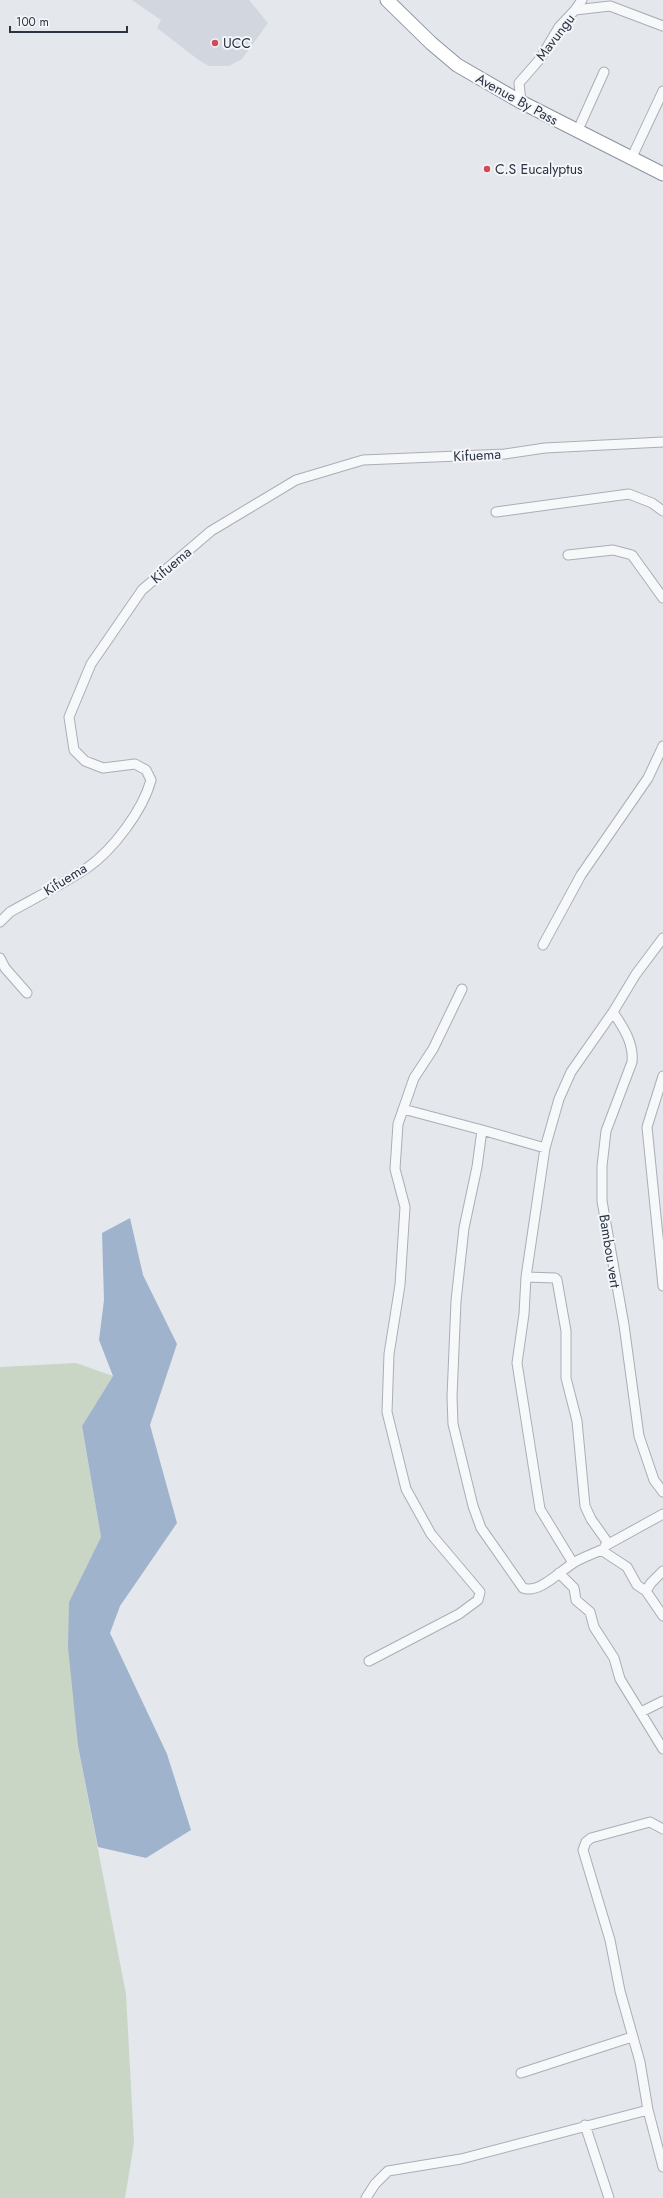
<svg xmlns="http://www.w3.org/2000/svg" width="663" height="2198" viewBox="0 0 663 2198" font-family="Jost,sans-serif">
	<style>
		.built { fill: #d2d6de }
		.green { fill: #c9d6c5 }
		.water { fill: #9fb4cc }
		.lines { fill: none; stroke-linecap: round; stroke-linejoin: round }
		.minor-casing { stroke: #a9aeb7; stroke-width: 11 }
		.highway-casing { stroke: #8b94a3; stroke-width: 15 }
		.minor { stroke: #f7f8fa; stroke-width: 9 }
		.highway { stroke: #fff; stroke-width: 13 }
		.poi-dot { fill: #d1495b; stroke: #f4f6f9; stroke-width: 1.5 }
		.labels { text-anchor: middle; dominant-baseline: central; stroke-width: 4; stroke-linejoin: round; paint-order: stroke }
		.street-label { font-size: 14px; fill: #2b3445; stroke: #f4f6f9 }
		.poi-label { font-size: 14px; fill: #2b3445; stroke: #f4f6f9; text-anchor: start }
	</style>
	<rect width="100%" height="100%" fill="#e4e7ec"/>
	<path class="built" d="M132 0H249L268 23 242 59 229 66H209L200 61 157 28 161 20Z"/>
	<path class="green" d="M76 1363 113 1376 82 1426 101 1537 69 1602 78 1746 126 1994 134 2143 125 2198H0V1367Z"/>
	<path class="water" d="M130 1218 143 1275 177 1344 150 1425 177 1523 120 1606 110 1633 167 1754 191 1830 146 1858 98 1847 78 1746 68 1647 69 1602 101 1537 82 1426 113 1376 99 1340 104 1300 102 1233Z"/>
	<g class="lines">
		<defs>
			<path id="minor" d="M575 10 582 0
				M521 102 519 83 540 59 559 27 575 10 610 6 663 26
				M577 132 604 72
				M631 159 663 91
				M496 512 629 494 652 503 663 511
				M568 555 613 550 632 555 663 598
				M0 922 10 912C35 898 63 884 87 868 113 850 143 810 151 780L146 770 135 764 103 768 85 761 74 750 69 717 91 664 142 590 211 531 296 480 363 460 505 454 545 448 663 442
				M543 945 581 875 648 778 663 746
				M0 958 5 968 27 993
				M613 1012C623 1027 634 1043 632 1062L606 1131 602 1166V1201L624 1325 639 1436 654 1480 663 1492
				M663 1076 647 1127 663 1286
				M403 1109 482 1130
				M545 1148 482 1130 477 1167 464 1228 456 1301 452 1397 453 1424 473 1506 481 1528 523 1588C539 1594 559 1572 572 1564 580 1558 591 1555 601 1550L627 1567 637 1585 646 1591 663 1616
				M526 1277 555 1278 557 1280 566 1331V1378L577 1421 585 1506 591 1519 608 1543
				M605 1546 663 1514
				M573 1563 540 1509 537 1490 517 1363 524 1314 526 1277 545 1148 559 1099 571 1072 613 1012 636 974 663 938
				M559 1573 574 1588 576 1600 590 1612 594 1627 614 1658 620 1679 663 1749
				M646 1591 651 1583 663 1571
				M369 1661 459 1614 478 1600 480 1592 431 1534 406 1489 387 1412 389 1354 400 1285 405 1207 395 1169 398 1124 414 1078 433 1049 462 989
				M641 1712 663 1701
				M663 1829 650 1822 591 1838 586 1842 583 1850 610 1940 620 1991 640 2062 648 2110 663 2167
				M521 2073 632 2037
				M585 2125 609 2198
				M366 2198 375 2184 388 2171 461 2159 648 2110"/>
			<path id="highway" d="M387 0 431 43 457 65 521 102 663 174"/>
		</defs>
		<use href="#minor" class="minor-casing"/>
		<use href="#highway" class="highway-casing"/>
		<use href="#minor" class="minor"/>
		<use href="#highway" class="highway"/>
	</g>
	<g class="poi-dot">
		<circle cx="215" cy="43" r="4"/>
		<circle cx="487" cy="169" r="4"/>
	</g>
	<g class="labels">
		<g class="street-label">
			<text transform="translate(555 37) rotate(-53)">Mavungu</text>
			<text transform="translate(517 99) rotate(29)">Avenue By Pass</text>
			<text transform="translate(477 455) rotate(-3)">Kifuema</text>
			<text transform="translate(171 565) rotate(-40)">Kifuema</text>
			<text transform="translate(65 879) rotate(-32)">Kifuema</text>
			<text transform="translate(610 1251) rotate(81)">Bambou vert</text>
		</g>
		<g class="poi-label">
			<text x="223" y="43">UCC</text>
			<text x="495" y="169">C.S Eucalyptus</text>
		</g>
	</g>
	<path d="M10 26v6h117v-6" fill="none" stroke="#2b3445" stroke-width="2"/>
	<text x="16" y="26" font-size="12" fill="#2b3445" stroke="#f4f6f9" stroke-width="3" paint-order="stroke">100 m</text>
</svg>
